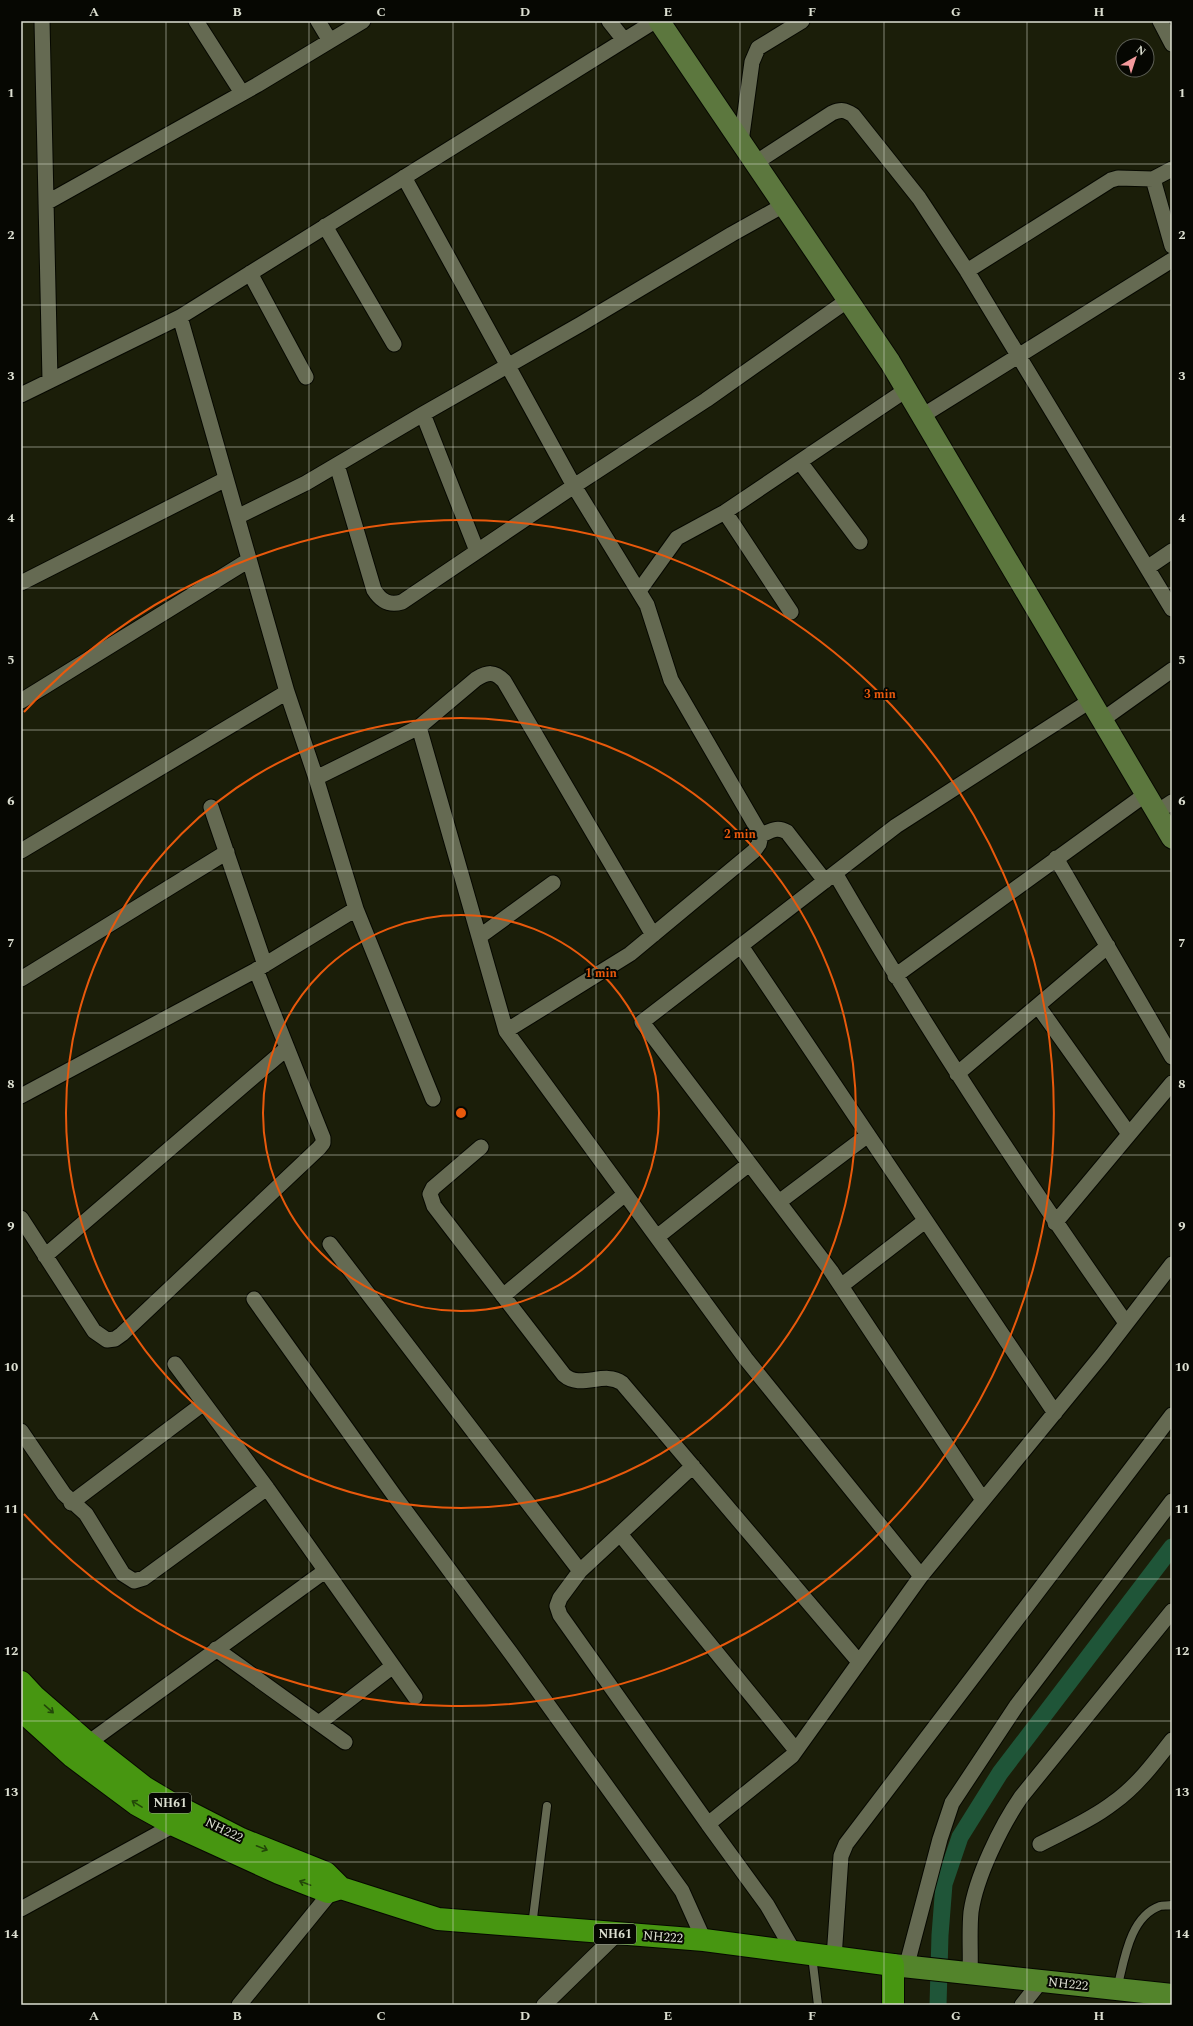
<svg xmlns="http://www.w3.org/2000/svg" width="1193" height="2026" viewBox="0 0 1193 2026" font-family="Spectral,serif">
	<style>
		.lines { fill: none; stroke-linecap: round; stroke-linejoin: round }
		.canal { stroke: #1f5538; stroke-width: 17 }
		.lane-casing { stroke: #060800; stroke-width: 10 }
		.street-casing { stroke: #060800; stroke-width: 17 }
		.secondary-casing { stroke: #060800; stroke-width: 23 }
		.primary-casing { stroke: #060800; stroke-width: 24 }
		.highway-casing { stroke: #060800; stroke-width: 24 }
		.lane { stroke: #656a52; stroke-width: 8 }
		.street { stroke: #656a52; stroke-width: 15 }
		.secondary { stroke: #5c773e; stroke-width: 21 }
		.primary { stroke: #53842b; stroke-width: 22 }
		.highway { stroke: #479611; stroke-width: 22 }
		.oneway { stroke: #234709 }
		.grid { fill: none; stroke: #dde0d2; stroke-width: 1; stroke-opacity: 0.55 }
		.ring { fill: none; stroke: #e8590c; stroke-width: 2 }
		.labels { text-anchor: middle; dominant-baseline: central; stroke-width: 4; stroke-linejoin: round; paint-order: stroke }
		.shield { fill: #060702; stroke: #9c9f94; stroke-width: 1 }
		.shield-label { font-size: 12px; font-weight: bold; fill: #dde0d2 }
		.street-label { font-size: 13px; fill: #dde0d2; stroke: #060702 }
		.centre { fill: #e8590c; stroke: #060702; stroke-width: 2 }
		.ring-label { font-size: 12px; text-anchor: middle; font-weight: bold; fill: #e8590c; stroke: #060702; stroke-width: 4; stroke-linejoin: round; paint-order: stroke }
		.neatline { fill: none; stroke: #dde0d2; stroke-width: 1.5 }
		.grid-label { font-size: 13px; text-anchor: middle; font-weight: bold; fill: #dde0d2 }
	</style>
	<rect width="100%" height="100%" fill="#1b1e09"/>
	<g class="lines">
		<path class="canal" d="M938 2005 940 1935 944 1884 960 1837 1000 1773 1172 1547"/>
		<defs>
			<path id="lane" d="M532 1926 547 1806
				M812 1956 818 2005
				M1117 1989C1124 1962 1129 1917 1160 1906 1163 1905 1168 1906 1172 1905"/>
			<path id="street" d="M42 21 50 380
				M196 21 242 93
				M318 21 330 41
				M609 21 624 40
				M1160 21 1172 44
				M741 142 752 62 758 48 802 21
				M755 163 832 113C841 109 845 110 853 115L919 198 967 271 1172 609
				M404 177 574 486 647 605 671 680 761 835 759 844 754 851 630 954 506 1031
				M1153 179 1172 246
				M46 203 257 85 363 21
				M325 226 394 344
				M967 271 1111 180 1118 178 1153 179 1172 169
				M250 273 306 377
				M21 395 180 317 655 21
				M423 414 477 551
				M922 416 1172 260
				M800 462 860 542
				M337 465 374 590C381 601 389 606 402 602L574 486 706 400 848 300
				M725 512 791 612
				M237 517 306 483 423 414 581 324 732 234 784 205
				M1147 568 1172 551
				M21 583 226 479
				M639 591 677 538 725 512 906 390
				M21 701 249 560
				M1102 720 1172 670
				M419 727 476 679C488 672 494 671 504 681L653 935
				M316 778 419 727 506 1031 746 1359 921 1576 792 1756 708 1824 767 1905 794 1952
				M211 807 265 965
				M1157 812 1172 802
				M761 835C771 831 777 826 787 832L825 881
				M21 851 287 692
				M1056 858 1172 1057
				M835 873C925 1028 1023 1177 1126 1323
				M356 909 433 1099
				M479 937 553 883
				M741 946 1055 1413
				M895 976 1146 794
				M21 979 227 852
				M1038 1006 1129 1134
				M957 1074 1108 946
				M21 1096 256 970 356 909 316 778 287 692 180 317
				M481 1147 433 1188 430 1194 434 1206 564 1375C581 1390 604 1370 622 1383L859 1662
				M779 1202 868 1135
				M21 1218 94 1331 107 1340 115 1339 122 1334 319 1148 323 1143V1138L256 970
				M1055 1223 1172 1083
				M657 1237 749 1164
				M330 1244 580 1571
				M45 1256 287 1048
				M841 1286 925 1221
				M503 1296 625 1194
				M254 1299 396 1498 510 1652 682 1891 704 1940
				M175 1364 267 1488 415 1697
				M21 1431 64 1494 86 1514 123 1574 134 1581 144 1578 267 1488
				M693 1466 580 1571 560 1598 557 1606 560 1615 708 1824
				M983 1500 831 1271 642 1022 896 826 1090 701
				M71 1503 204 1403
				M620 1534 795 1749
				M921 1576 1102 1355 1172 1264
				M216 1649 345 1742
				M319 1723 393 1666
				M88 1743 325 1571
				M1040 1844C1065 1831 1091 1820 1113 1803 1136 1787 1155 1762 1172 1740
				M21 1909 174 1825
				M834 1958 841 1856 846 1844 1172 1415
				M906 1968 940 1839 952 1803 1017 1705 1172 1501
				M970 1974C971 1954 969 1932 971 1912 976 1877 1001 1826 1021 1797L1172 1611
				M239 2005 331 1892
				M544 2005 617 1934
				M1022 2005 1041 1981"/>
			<path id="secondary" d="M659 21 890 362 1172 838"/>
			<path id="primary" d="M893 1965 1172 1995"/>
			<path id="highway" d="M21 1682 34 1696 88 1743 144 1787 169 1802 241 1839 326 1873 341 1888 438 1919 704 1940 893 1965V2005
				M21 1710 73 1757 136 1804 174 1825 279 1873 328 1892 341 1888"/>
		</defs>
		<use href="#lane" class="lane-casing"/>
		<use href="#street" class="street-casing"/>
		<use href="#secondary" class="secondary-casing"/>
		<use href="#primary" class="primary-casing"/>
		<use href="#highway" class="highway-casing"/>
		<use href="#lane" class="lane"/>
		<use href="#street" class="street"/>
		<use href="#secondary" class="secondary"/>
		<use href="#primary" class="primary"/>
		<use href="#highway" class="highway"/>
	</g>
	<defs><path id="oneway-shaft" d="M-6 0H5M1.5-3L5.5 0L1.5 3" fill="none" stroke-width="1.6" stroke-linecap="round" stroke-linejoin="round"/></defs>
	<g class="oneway">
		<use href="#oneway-shaft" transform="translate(49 1709) rotate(41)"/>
		<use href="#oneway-shaft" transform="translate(137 1804) rotate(-148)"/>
		<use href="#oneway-shaft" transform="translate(262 1848) rotate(22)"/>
		<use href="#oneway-shaft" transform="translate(305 1883) rotate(-159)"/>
	</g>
	<path class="grid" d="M166 21V2005M309 21V2005M453 21V2005M596 21V2005M740 21V2005M884 21V2005M1027 21V2005M21 164H1172M21 305H1172M21 447H1172M21 588H1172M21 730H1172M21 871H1172M21 1013H1172M21 1155H1172M21 1296H1172M21 1438H1172M21 1579H1172M21 1721H1172M21 1862H1172"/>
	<g class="ring">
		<circle cx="461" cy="1113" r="198"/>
		<circle cx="461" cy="1113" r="395"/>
		<path d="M24 712A593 593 0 1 1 24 1514"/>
	</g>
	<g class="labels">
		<g class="shield">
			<rect x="149" y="1793" width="42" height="20" rx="3"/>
			<rect x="594" y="1924" width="42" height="20" rx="3"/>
		</g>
		<g class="shield-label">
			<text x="170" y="1803">NH61</text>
			<text x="615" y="1934">NH61</text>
		</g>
		<g class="street-label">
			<text transform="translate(224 1830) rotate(26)">NH222</text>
			<text transform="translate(663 1937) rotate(4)">NH222</text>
			<text transform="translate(1068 1984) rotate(6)">NH222</text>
		</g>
	</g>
	<circle cx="461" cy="1113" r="6" class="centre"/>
	<g class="ring-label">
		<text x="880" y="698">3 min</text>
		<text x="740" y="838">2 min</text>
		<text x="601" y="977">1 min</text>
	</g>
	<rect width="1193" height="2026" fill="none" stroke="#060702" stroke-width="44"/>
	<g transform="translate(1135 58) rotate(39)"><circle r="19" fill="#060702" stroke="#5c5e55"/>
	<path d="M0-3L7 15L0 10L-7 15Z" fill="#f59b9d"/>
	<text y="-6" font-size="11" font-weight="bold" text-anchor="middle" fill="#dde0d2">N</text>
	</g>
	<rect x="22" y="22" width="1149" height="1982" class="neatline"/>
	<g class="grid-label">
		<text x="94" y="16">A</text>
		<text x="237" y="16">B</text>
		<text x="381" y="16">C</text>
		<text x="525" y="16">D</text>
		<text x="668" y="16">E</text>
		<text x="812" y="16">F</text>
		<text x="956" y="16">G</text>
		<text x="1099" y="16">H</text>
		<text x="11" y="97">1</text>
		<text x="1182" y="97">1</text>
		<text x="11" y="239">2</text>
		<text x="1182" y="239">2</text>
		<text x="11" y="380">3</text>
		<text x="1182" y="380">3</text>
		<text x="11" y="522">4</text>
		<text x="1182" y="522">4</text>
		<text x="11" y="664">5</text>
		<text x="1182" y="664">5</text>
		<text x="11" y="805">6</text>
		<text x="1182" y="805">6</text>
		<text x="11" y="947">7</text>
		<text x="1182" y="947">7</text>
		<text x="11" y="1088">8</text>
		<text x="1182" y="1088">8</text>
		<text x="11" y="1230">9</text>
		<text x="1182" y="1230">9</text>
		<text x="11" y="1371">10</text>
		<text x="1182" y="1371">10</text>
		<text x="11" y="1513">11</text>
		<text x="1182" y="1513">11</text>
		<text x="11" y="1655">12</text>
		<text x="1182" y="1655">12</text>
		<text x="11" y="1796">13</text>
		<text x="1182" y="1796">13</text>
		<text x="11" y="1938">14</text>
		<text x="1182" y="1938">14</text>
		<text x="94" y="2020">A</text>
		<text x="237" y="2020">B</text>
		<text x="381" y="2020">C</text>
		<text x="525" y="2020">D</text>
		<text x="668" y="2020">E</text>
		<text x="812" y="2020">F</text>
		<text x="956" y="2020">G</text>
		<text x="1099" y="2020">H</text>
	</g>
</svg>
